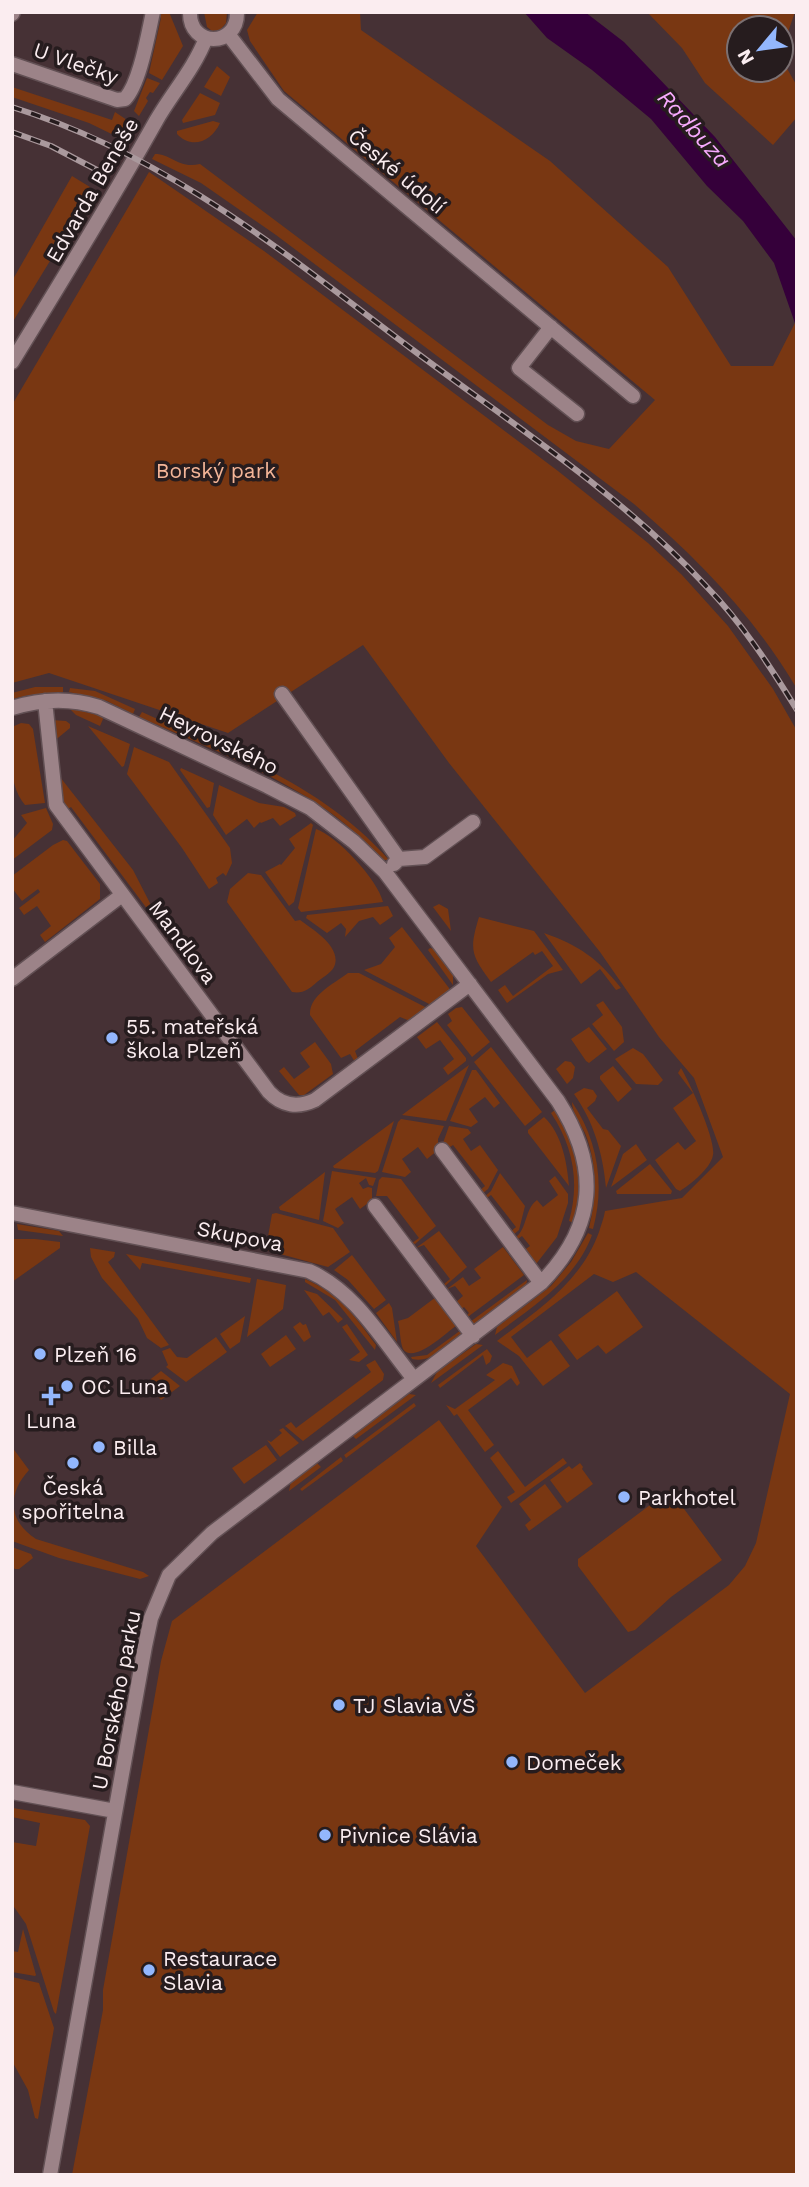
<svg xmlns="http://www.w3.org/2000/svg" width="809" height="2187" viewBox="0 0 809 2187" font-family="'Work Sans',sans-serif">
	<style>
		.green { fill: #793712 }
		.water { fill: #35003a }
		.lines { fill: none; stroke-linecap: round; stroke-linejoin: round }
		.minor-casing { stroke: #625054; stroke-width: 17 }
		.minor { stroke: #9c8388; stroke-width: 14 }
		.rail-casing { stroke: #aa999d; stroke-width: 6 }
		.rail { stroke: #261c1e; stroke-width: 3.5; stroke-dasharray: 10; stroke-linecap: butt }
		.poi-dot { fill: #93b7fd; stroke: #261c1e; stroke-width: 2.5 }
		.labels { text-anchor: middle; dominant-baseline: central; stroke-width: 7; stroke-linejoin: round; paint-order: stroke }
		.street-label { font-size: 21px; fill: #fbedf0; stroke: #261c1e }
		.park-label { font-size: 21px; fill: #f4b598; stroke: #261c1e }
		.poi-label { font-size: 21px; fill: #fbedf0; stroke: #261c1e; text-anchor: start }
		.water-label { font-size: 23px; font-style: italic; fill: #f7aafd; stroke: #261c1e }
	</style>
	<rect width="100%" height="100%" fill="#463135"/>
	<path class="green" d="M159 12H169L183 46 162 80 149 73 161 18 158 16Z
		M204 12H227L226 23 220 30 212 31 207 27Z
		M258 12H360L361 30 550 161 668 267 731 366H773L795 323 797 329V689C755 617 696 557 634 504L276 235 201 183 152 159 155 154C172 154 178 169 200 164L548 425 576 441 609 449 655 400 284 91 250 41 247 30Z
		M647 12H795L781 52V28H739V70H781V58L797 86V117L773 145 705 83 682 48Z
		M217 66 230 77 221 96 204 87Z
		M147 78 160 83 153 93 150 92 146 98 148 101 139 116 134 111Z
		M12 87 112 120 115 112 133 124 124 140 89 123 12 97Z
		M200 93 220 103 215 115 183 123 182 120Z
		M213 121 220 123C212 141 192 150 177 134V131Z
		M149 172 264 251 558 471 648 543 682 575 728 626 773 689 797 731V2175H72L103 2010V1990L161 1661 172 1621 439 1420 502 1507 476 1546 585 1693 729 1585 745 1566 756 1543 790 1394 636 1272 613 1282 594 1274 511 1337 527 1358 551 1340 570 1366 543 1386 519 1356 497 1341C538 1310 581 1282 599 1232 601 1225 604 1218 605 1211L682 1198 723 1157 694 1078 659 1037 600 952 449 763 363 645 228 733 49 673 12 683V405Z
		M72 176 90 187 77 207 80 212 12 323V281Z
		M35 687H63V692L30 695 12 699V693Z
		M70 688 95 691 135 709 133 714 107 701 69 692Z
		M69 708 102 716 103 719 100 726 76 715Z
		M142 712C230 752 323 785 389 860H383C366 843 350 827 331 813 273 772 204 746 139 717Z
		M51 720 66 721 70 724V728L53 742Z
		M21 723 29 724 33 729 45 803 25 805C7 783 12 754 12 727Z
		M88 726 130 744 124 766 122 767Z
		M134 747 169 762 230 848 232 863 226 876 223 873 216 878 218 883 209 889 182 848 127 774Z
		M181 768 214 783 210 807 207 808 180 770Z
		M60 777 133 870 152 907 148 910 71 807 66 810 62 803 57 779Z
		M219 785 259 803 284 807 295 813 296 816 280 826 273 818 261 823 260 822 254 828 247 819 226 835 213 815Z
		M46 808 53 824 52 830 12 860V841L27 823 21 815Z
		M311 823 313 825 294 902 289 906 265 872 280 864 281 865 295 848 289 839Z
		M316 829C337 836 378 880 383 902L301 912 298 908Z
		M63 840 67 841 100 884V899L45 942 40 935 51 926 37 906 24 915 19 908 40 892 38 889 22 901 12 888V876L53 845Z
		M248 873 261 875 295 921 300 920C312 929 343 947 334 967 331 973 322 978 317 982 309 989 303 994 292 992L227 902 230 889Z
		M439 904 448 909 451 931 433 907Z
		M388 906 393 916 380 925 373 917 359 921 345 937 346 929 341 923 327 933 306 918 307 915Z
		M479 917 534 931 563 970 548 974 507 1003 498 990 505 985 513 996 553 966 542 951 535 955 533 952 491 982C471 955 469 950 479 917Z
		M402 927 449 988V992L431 1005 364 970 381 964 395 947 389 938Z
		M544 933C580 946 597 958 621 988L616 990 600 969 581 984Z
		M430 948 434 949 453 975V985L428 950Z
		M348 973H359L427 1008 410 1021 400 1017 355 1051 358 1059 355 1062 350 1054 341 1058 310 1015C309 995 334 984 348 973Z
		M603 1001 622 1027 624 1042 614 1051 592 1024 603 1015 596 1005Z
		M462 1007 490 1042 472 1057 447 1025 452 1021 448 1014 456 1008Z
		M437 1022 466 1058V1061L448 1075 443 1068 454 1059 440 1040 426 1049 417 1037Z
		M589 1027 607 1049 589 1063 586 1061 571 1039Z
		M315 1042 331 1064 333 1074 304 1095H299L279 1071 284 1067 294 1079 310 1067 300 1053Z
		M491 1047 542 1112 525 1126 474 1062Z
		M633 1048 643 1054 663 1080 658 1085 636 1084 615 1059Z
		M565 1061 571 1062 575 1067 573 1078 567 1084 556 1069Z
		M469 1065 446 1121 402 1115Z
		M613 1066 632 1089 618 1102 600 1079V1076Z
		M681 1068C690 1083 716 1140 713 1155 711 1168 691 1184 680 1191L676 1189 655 1160 678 1142 685 1150 696 1141 673 1108 693 1093 678 1073Z
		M472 1070H476L500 1103 494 1108 485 1097 469 1109 478 1122 471 1127 450 1121Z
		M584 1088 593 1090 597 1096 595 1101 587 1108 603 1129 608 1130 621 1146 606 1188C603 1154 594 1122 574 1094Z
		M572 1102C598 1140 605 1185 593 1229L589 1228C597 1196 597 1163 585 1133 580 1123 572 1113 572 1102Z
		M555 1110C578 1145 584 1182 574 1223L569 1221C580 1182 573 1146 551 1113Z
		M544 1117C562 1134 567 1162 569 1186L528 1133V1130Z
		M401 1119 444 1126 438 1139V1150L427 1159 418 1147 402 1159 411 1172 405 1177 382 1172 398 1122Z
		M394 1121 378 1171 375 1173 334 1168 333 1166Z
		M449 1126 468 1129 471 1133 463 1139 471 1151 480 1145 498 1170 488 1189 482 1194 478 1192 485 1186 453 1145 447 1149 443 1143Z
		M636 1144 647 1160 611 1187 623 1154Z
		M650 1164 672 1191 671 1194H617L616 1191Z
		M332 1171 376 1178 373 1186 369 1185 366 1178 359 1183 363 1189 368 1187 372 1188V1200L360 1209 352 1197 335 1209 344 1223 338 1228 323 1221Z
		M325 1172 319 1220 280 1210 279 1207Z
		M500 1173 525 1206 519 1230 513 1235 509 1233 516 1227 491 1195 484 1200V1197L491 1191Z
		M555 1176 568 1194V1203L557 1237 533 1268 523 1251 530 1246 522 1236 515 1241V1238C528 1228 524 1210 537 1200L543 1207 558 1195 549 1181Z
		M382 1177 401 1179 436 1226 415 1244 412 1243 419 1238 387 1196H376L379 1180Z
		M276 1213 333 1228 350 1252 328 1267 269 1251 266 1248 272 1214Z
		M17 1224 59 1231 63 1236 18 1230Z
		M439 1231 467 1267 445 1286 444 1284 450 1279 424 1245 416 1248Z
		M588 1233 592 1235C575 1281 532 1307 495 1335L497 1327 551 1286 571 1262Z
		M12 1239H35L60 1242V1248L12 1282Z
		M503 1247 524 1275 465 1319 464 1318 469 1313 464 1307 459 1311 455 1303 463 1296 455 1286 447 1289 463 1277 469 1286 481 1278 474 1269Z
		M90 1248 115 1252 114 1257 108 1262 169 1345 161 1348 147 1338 138 1319 102 1278 91 1257Z
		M126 1254 251 1278 250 1283 142 1263 140 1270Z
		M352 1255 386 1300 374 1309 348 1280 334 1270Z
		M257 1279 286 1285 283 1309 247 1337Z
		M305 1279C340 1294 354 1315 376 1345L375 1350 335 1300 305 1282Z
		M527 1280 526 1287 475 1326 470 1322Z
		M304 1290 317 1294 343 1319 338 1323 329 1312 323 1316Z
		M617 1291 643 1327 606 1354 598 1345 577 1360 558 1335Z
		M436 1297 456 1326C447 1332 413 1365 403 1349 400 1342 400 1328 398 1321L408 1318Z
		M389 1303 392 1308 397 1342 376 1313Z
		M245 1316 240 1342 230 1349 220 1334Z
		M300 1322 303 1325 306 1324 311 1337 304 1342 293 1327Z
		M347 1324 368 1355 359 1362 349 1360 360 1352 342 1327Z
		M461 1330V1335C446 1347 432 1363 412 1359L411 1357 427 1355Z
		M286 1335 296 1349 270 1367 261 1354Z
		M216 1337 227 1352 186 1382 166 1367 168 1365 162 1351 170 1348 177 1357 187 1358Z
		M476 1344 483 1345 431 1383 437 1372Z
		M487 1349 492 1356 490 1362 486 1365 483 1355 440 1388 438 1385Z
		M375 1360 384 1374 383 1380 303 1441 285 1426 291 1422 296 1428 371 1372 366 1365Z
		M503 1363 512 1366 520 1383 517 1386 511 1378 468 1410 494 1445 485 1452 457 1414 454 1416 446 1405 455 1409 495 1380 486 1375Z
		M161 1371 180 1386 161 1400 147 1382Z
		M409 1394 416 1395 356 1439 353 1436Z
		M414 1403 416 1406 346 1458 344 1455Z
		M283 1428 299 1443 280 1457 267 1440 271 1442 282 1433 279 1430Z
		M266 1445 277 1460 244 1484 232 1468Z
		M12 1447 29 1470C7 1494 8 1521 36 1539L143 1572 149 1576 140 1579 59 1558 12 1541Z
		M498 1451 525 1487 563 1458 567 1463 511 1503 507 1497 515 1492 490 1458Z
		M341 1457 343 1461 302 1491 300 1489Z
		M316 1462 321 1467 289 1491 291 1481Z
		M580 1463 583 1467 582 1469 593 1484 567 1503 550 1480 569 1466 572 1469Z
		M545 1484 562 1507 529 1531 525 1525 531 1520 519 1504Z
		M670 1490 722 1560 671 1597 635 1630 628 1632 578 1566V1559Z
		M12 1547 31 1554 33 1558 19 1569H15L12 1566Z
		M13 1808 85 1820 90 1826 56 2014 54 2012 26 1924 12 1904V1842L36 1846 40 1823 12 1817Z
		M23 1929 36 1975 35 1976 12 1972V1951L18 1952Z
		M12 1977 39 1983 54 2028 38 2119 35 2118 28 2090 12 2061Z"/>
	<path class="water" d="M524 12H585L624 42 715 137 797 241V329L774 263 743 221 707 186 651 119 592 70 547 38Z"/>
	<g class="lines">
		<defs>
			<path id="minor" d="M190 12C189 48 238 48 237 12
				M12 14 13 12
				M228 34 278 99 633 396
				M12 64 117 100 125 99C140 83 148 34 153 12
				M551 327 519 368 577 414
				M12 362C61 282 110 203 156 121 172 93 194 69 206 38
				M282 694 399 859
				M45 701 56 805 269 1092C282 1106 298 1108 315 1100L470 984
				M12 708C41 699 71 698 99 707L267 786 310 808 354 842 385 872 558 1101C600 1167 597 1226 541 1283L212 1533 169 1575 151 1618 145 1646 50 2175
				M394 864 399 859 425 857 473 822
				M12 979 122 895
				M442 1150 541 1283
				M375 1206 473 1336
				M12 1213 309 1271C356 1292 382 1340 414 1379
				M12 1792 115 1811"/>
		</defs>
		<use href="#minor" class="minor-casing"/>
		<use href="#minor" class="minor"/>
		<defs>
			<path id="rail" d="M12 107C169 156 284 253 413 350 512 424 622 495 706 586 742 623 770 666 797 710
				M12 132 51 146 97 170"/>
		</defs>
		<use href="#rail" class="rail-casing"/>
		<use href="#rail" class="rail"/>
	</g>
	<g class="poi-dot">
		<circle cx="112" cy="1038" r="7"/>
		<circle cx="40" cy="1354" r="7"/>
		<circle cx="67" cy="1386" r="7"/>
		<path d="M47.5 1385.5h7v7h7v7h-7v7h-7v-7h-7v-7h7z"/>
		<circle cx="99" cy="1447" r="7"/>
		<circle cx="73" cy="1463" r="7"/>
		<circle cx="624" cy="1497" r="7"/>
		<circle cx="339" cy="1705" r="7"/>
		<circle cx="512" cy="1762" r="7"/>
		<circle cx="325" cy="1835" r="7"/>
		<circle cx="149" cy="1970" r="7"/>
	</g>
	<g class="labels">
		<g class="street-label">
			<text transform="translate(76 63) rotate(19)">U Vlečky</text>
			<text transform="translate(397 171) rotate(40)">České údolí</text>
			<text transform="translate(92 190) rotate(-60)">Edvarda Beneše</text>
			<text transform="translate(219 740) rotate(26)">Heyrovského</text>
			<text transform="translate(183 942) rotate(53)">Mandlova</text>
			<text transform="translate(240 1236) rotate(11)">Skupova</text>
			<text transform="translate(116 1700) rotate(-79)">U Borského parku</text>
		</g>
		<g class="park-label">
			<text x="216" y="470">Borský park</text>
		</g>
		<g class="poi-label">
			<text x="126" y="1026">55. mateřská<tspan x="126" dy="24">škola Plzeň</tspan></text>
			<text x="54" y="1354">Plzeň 16</text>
			<text x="81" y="1386">OC Luna</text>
			<text x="51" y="1420" text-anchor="middle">Luna</text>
			<text x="113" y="1447">Billa</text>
			<text x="73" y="1487" text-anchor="middle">Česká<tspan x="73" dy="24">spořitelna</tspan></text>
			<text x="638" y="1497">Parkhotel</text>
			<text x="353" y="1705">TJ Slavia VŠ</text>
			<text x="526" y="1762">Domeček</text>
			<text x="339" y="1835">Pivnice Slávia</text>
			<text x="163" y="1958">Restaurace<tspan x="163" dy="24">Slavia</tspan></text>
		</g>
		<g class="water-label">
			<text transform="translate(694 129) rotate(48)">Radbuza</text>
		</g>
	</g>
	<rect width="809" height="2187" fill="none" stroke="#fbedf0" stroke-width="28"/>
	<g transform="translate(760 49) rotate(241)"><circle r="33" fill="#261c1e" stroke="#7b7072" stroke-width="2"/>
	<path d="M0-5L12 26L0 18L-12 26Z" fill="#93b7fd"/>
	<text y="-10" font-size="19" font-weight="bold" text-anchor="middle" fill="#fbedf0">N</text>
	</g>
</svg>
